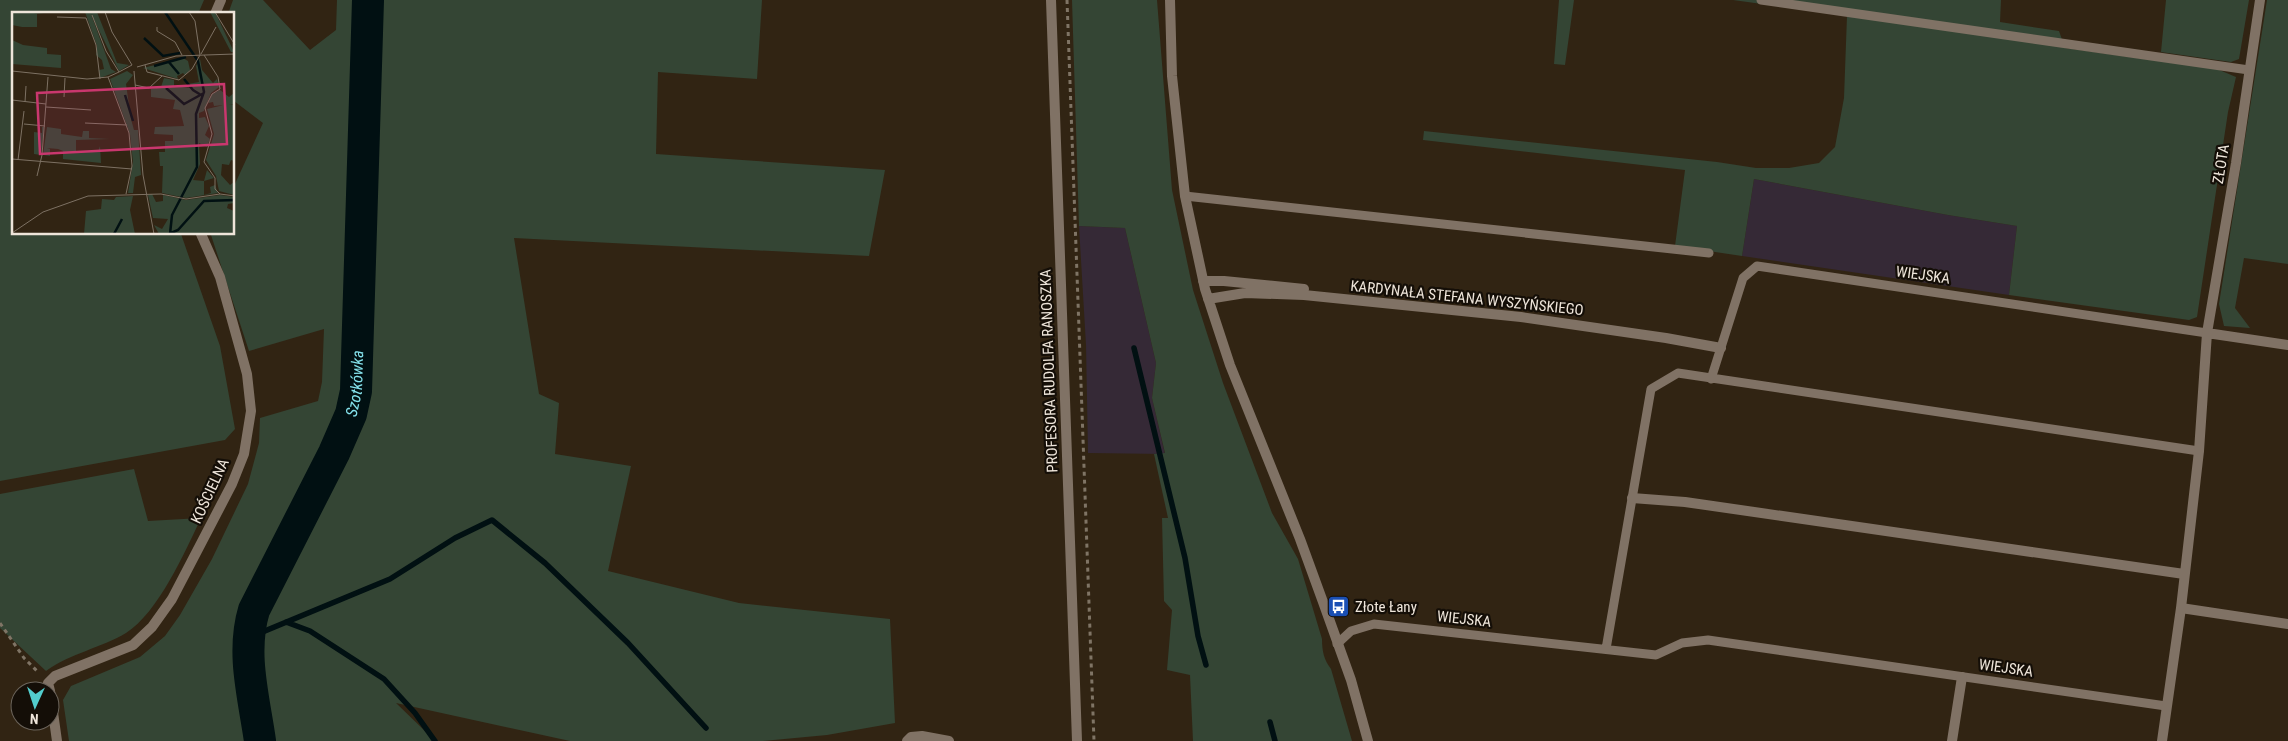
<svg xmlns="http://www.w3.org/2000/svg" width="2288" height="741" viewBox="0 0 2288 741" font-family="'Roboto Condensed',sans-serif">
	<style>
		.industrial { fill: #352936 }
		.green { fill: #344534 }
		.lines { fill: none; stroke-linecap: round; stroke-linejoin: round }
		.stream { stroke: #011012; stroke-width: 5.5 }
		.river { stroke: #011012; stroke-width: 32 }
		.path { stroke: #7f7465; stroke-width: 3; stroke-dasharray: 4 4; stroke-linecap: butt }
		.service { stroke: #807265; stroke-width: 9 }
		.minor { stroke: #807265; stroke-width: 10 }
		.tertiary { stroke: #807265; stroke-width: 10 }
		.labels { text-anchor: middle; dominant-baseline: central; stroke-width: 4.5; stroke-linejoin: round; paint-order: stroke }
		.street-label { font-size: 15px; fill: #eee5da; stroke: #140e07 }
		.poi-label { font-size: 15px; fill: #eee5da; stroke: #140e07; text-anchor: start }
		.water-label { font-size: 16px; font-style: italic; fill: #84e1eb; stroke: #140e07 }
		.inset-river { fill: none; stroke: #011012; stroke-width: 2.5 }
		.inset-road { fill: none; stroke: #7d7163; stroke-width: 1 }
		.view { fill: #c9376e; fill-opacity: 0.15; stroke: #c9376e; stroke-width: 2.5 }
		.inset-edge { fill: none; stroke: #eee5da; stroke-width: 2.5 }
	</style>
	<rect width="100%" height="100%" fill="#312413"/>
	<path class="industrial" d="M1754 179 1948 215 2017 226 2009 295 1742 256Z
		M1079 226 1125 228 1156 363 1152 398 1165 454 1088 453 1086 345Z"/>
	<path class="green" d="M0 0H204L198 14H14V234H181L220 346 235 429 225 440 0 481Z
		M233 0H263L310 50 336 30 337 0H762L757 79 658 72 656 154 885 170 869 256 514 238 539 394 559 403 555 454 631 466 608 571 739 603 890 619 895 723 827 735 763 741H570L396 703 427 733 433 741H69L63 700 71 686 140 657 165 636 180 615 212 559 248 484 259 443 260 418 318 401 322 382 324 329 249 351 211 235 234 234V186L263 123 234 101V14H228Z
		M1072 0H1157L1172 190 1193 290 1223 383 1272 513 1298 559 1322 639C1322 651 1324 660 1331 669L1352 741H1193L1190 675 1167 670 1172 610 1164 601 1162 518H1168L1154 454 1165 453 1152 398 1156 363 1125 228 1079 226Z
		M1559 0H1574L1565 65 1554 64Z
		M1733 0H2001L2000 22 2059 31 2065 48 2217 69 2236 77 2228 112 2197 317 2189 320 2009 295 2017 226 1948 215 1754 179 1742 256 1675 246 1685 170 1423 140 1424 131 1717 162 1756 168H1789L1819 163 1835 147 1844 98 1847 16Z
		M2166 0H2249L2239 59 2231 62 2161 52Z
		M2267 0H2288V264L2244 258 2235 308 2250 328 2224 326 2219 304Z
		M134 469 148 521 201 518C185 552 158 613 126 633 101 648 71 653 46 671L0 628V494Z"/>
	<g class="lines">
		<path class="stream" d="M1134 348 1185 558 1198 636 1206 665
			M286 622 310 631 384 679 415 713 435 741
			M248 638 390 579 455 538 492 520 545 563 628 643 706 728
			M1270 722 1275 741"/>
		<path class="river" id="s1" d="M260 741C254 698 241 653 254 610L334 453 351 414 356 391 368 0"/>
		<path class="path" d="M1067 0 1094 741
			M0 623 24 658 39 673"/>
		<path class="service" d="M1761 0 2249 70
			M1185 196 1709 253
			M1711 379 1743 278 1757 266 2207 333
			M1337 644 1351 631 1374 624 1656 655 1682 643 1708 640 2166 706
			M1606 649 1651 389 1678 373 2199 451"/>
		<path class="minor" d="M1170 0 1172 76 1185 196 1205 289 1230 365 1300 539 1323 602 1351 680 1368 741
			M215 14 221 0
			M1203 281H1224L1304 289
			M1208 299 1245 293 1304 295 1521 317 1666 338 1721 348
			M2207 333 2288 345
			M1632 498 1685 502 2184 574
			M2181 608 2288 624
			M50 691 48 683 55 676 133 645 152 627 172 599 232 484 244 454 251 411 247 374 220 277 201 234
			M50 691 57 741
			M907 741 911 737 922 736 949 741
			M1952 741 1962 677
			M2162 741 2181 608 2199 451 2207 333 2236 163 2260 0"/>
		<path class="tertiary" d="M1051 0 1077 741"/>
	</g>
	<defs>
		<symbol id="bus-square" viewBox="-11 -11 22 22"><rect x="-9" y="-9" width="18" height="18" rx="4" fill="#1a4fb4" stroke="#140e07"/><path d="M-5-6H5V4H4V6H2V4H-2V6H-4V4H-5ZM-3.5-4V0h7V-4ZM-3.5 1.2v1.5H-2V1.2ZM2 1.2v1.5H3.5V1.2Z" fill="#fff"/></symbol>
	</defs>
	<g fill-rule="evenodd">
		<use href="#bus-square" x="1326" y="594" width="25" height="25"/>
	</g>
	<g class="labels">
		<g class="street-label">
			<text transform="translate(2221 164) rotate(-81)">ZŁOTA</text>
			<text transform="translate(1923 275) rotate(8)">WIEJSKA</text>
			<text transform="translate(1467 298) rotate(6)">KARDYNAŁA STEFANA WYSZYŃSKIEGO</text>
			<text transform="translate(1049 371) rotate(-92)">PROFESORA RUDOLFA RANOSZKA</text>
			<text transform="translate(210 491) rotate(-65)">KOŚCIELNA</text>
			<text transform="translate(1464 619) rotate(6)">WIEJSKA</text>
			<text transform="translate(2006 668) rotate(8)">WIEJSKA</text>
		</g>
		<g class="poi-label">
			<text x="1355" y="607">Złote Łany</text>
		</g>
		<g class="water-label">
			<text stroke="none"><textPath href="#s1" startOffset="382">Szotkówka</textPath></text>
		</g>
	</g>
	<g transform="translate(12 12)">
		<rect width="222" height="222" fill="#312413"/>
		<path d="M0 0H11L32 2H25V15H10L0 13ZM73 0H85L105 51 117 53 107 59 79 2 99 57 104 60 88 66 87 58 92 57 90 48 84 43 85 34ZM198 0H203L222 40H219ZM0 28 11 33 35 36V42L49 43V56L0 52ZM171 46 176 49 178 58 173 63 171 61 165 64 166 67 131 56ZM188 47 190 58 201 71 205 67 207 75 199 81 192 99 187 101V106L193 105 197 114 193 123 198 127 195 135 187 131 188 152 181 168 192 169 195 158 202 166 192 169V183L199 181 198 175 203 173 206 181 174 186 150 181 151 154H148L147 140H153V129H161V123L142 122 143 115 172 114 168 98 161 97 163 88 139 85V77L149 75 152 66 162 68V74L179 76 176 72 187 70 184 54ZM115 59 121 63 114 72 119 107 122 118H126L129 163 123 165 121 181H116L121 150 118 122 98 67ZM208 78 217 85 222 81V92L202 94 201 90 196 91 200 82ZM216 92 222 93V149L219 148 217 153 210 152 209 163 218 173 222 170V183L207 179 204 164 194 148 202 122 195 97ZM30 115H32L29 143 22 142V120L30 121ZM35 115 49 117V122L70 125 71 119H77V126L98 127 64 128V139L86 140 88 134 89 151 51 147V139L46 137 35 136 38 137V144L31 143ZM140 182 144 190 151 189V183L174 188 208 183 222 185V191L216 192 215 196 222 199V222H147L142 213 150 217 156 207 141 206 136 183ZM121 184 118 198 123 222H72L74 199 89 197 90 187 102 188 104 185Z" fill="#344534"/>
		<path class="inset-river" d="M153 0 186 49 192 80 184 102 185 155 160 203 158 222M132 26 151 44 168 41M156 49 167 62M142 54 174 45M172 67 181 78 189 83M154 76 172 92 192 81M113 83 121 109M159 221 166 218 192 189 223 188M102 222 110 207"/>
		<path class="inset-road" d="M93 0 100 20 120 53M177 0 183 9 188 43M203 0 223 33M80 3 94 39 107 60 120 53M45 5 74 6 84 33 88 67M145 15V19L163 30 170 43M189 42 204 15M192 43 206 65 208 77 200 82 193 96 200 122 192 150 203 166V177L208 182M133 53 135 60 167 68 180 57 188 43M125 55 164 44 223 42M0 59 75 67 96 65 107 60M122 59 131 163 142 222M96 65 117 121 120 154 114 182M123 73 137 76 150 64M52 85 53 66M0 88 34 92M13 90 14 74M34 95 79 98M73 111 115 113M12 112 33 114M0 147 120 157M6 148 12 99M25 164 30 143 36 65M0 221 31 200 76 184 149 182 174 187 208 182 223 184"/>
		<path class="view" d="M212 72 215 132 28 142 25 81Z"/>
		<rect width="222" height="222" class="inset-edge"/>
	</g>
	<g transform="translate(35 706) rotate(183)"><circle r="24" fill="#140e07" stroke="#6b645b"/>
	<path d="M0-4L9 19L0 12L-9 19Z" fill="#52cdcd"/>
	<text y="-8" font-size="14" font-weight="bold" text-anchor="middle" fill="#eee5da">N</text>
	</g>
</svg>
